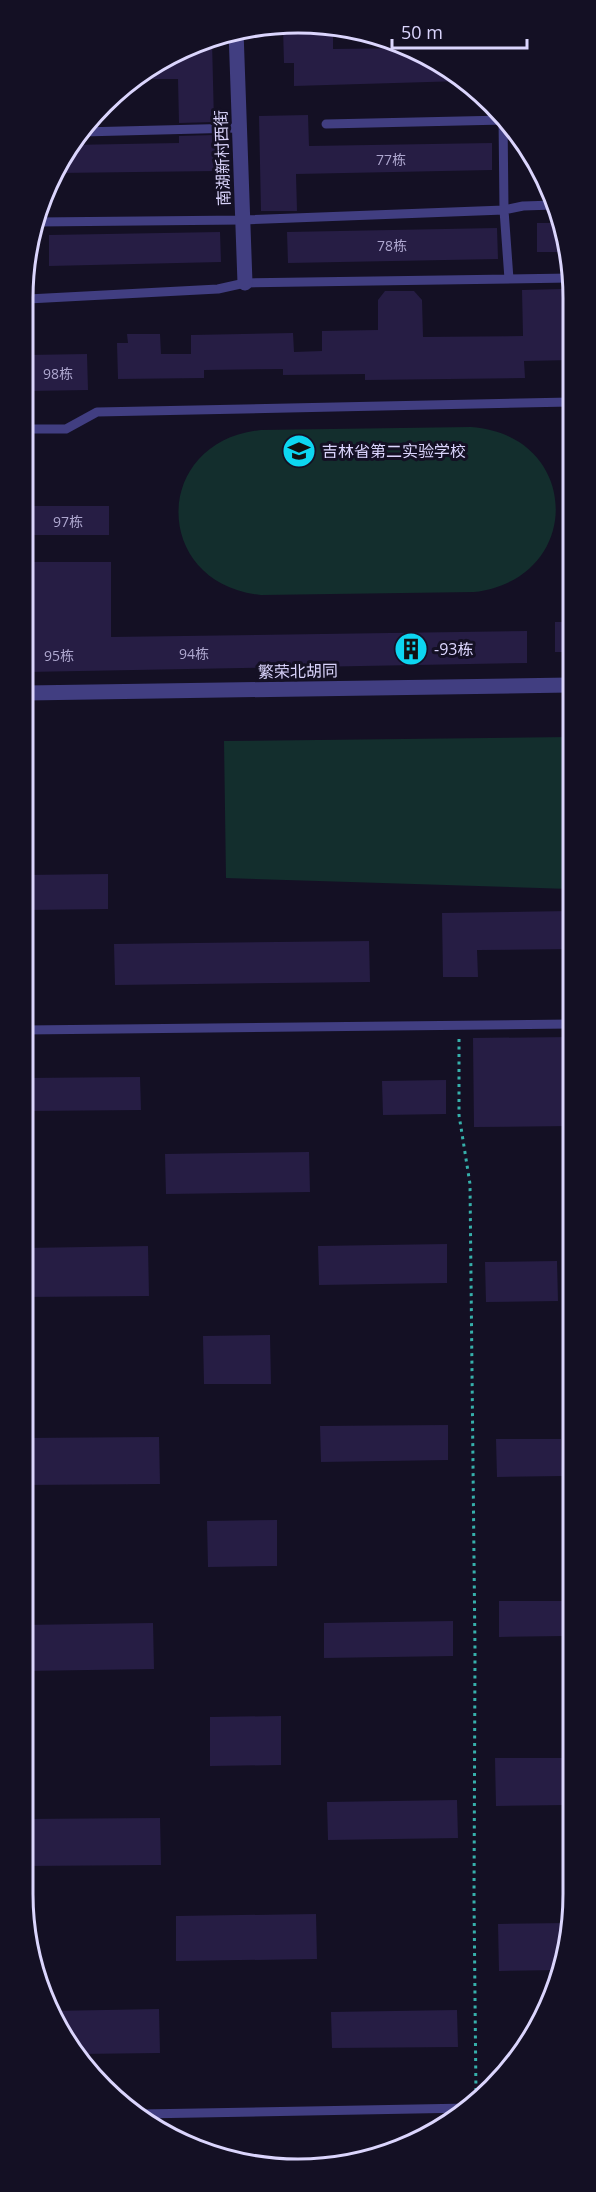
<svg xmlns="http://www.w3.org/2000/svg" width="596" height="2192" viewBox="0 0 596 2192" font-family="'Open Sans','Noto Sans SC',sans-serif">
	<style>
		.green { fill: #132e2d }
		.building { fill: #261d44 }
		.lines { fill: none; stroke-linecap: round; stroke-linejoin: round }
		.path { stroke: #36b0ab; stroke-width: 3; stroke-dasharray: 3 4.5; stroke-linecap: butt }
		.service { stroke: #413e81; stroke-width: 9 }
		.minor { stroke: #413e81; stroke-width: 15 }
		.tertiary { stroke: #413e81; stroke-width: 15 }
		.labels { text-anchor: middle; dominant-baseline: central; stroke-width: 6; stroke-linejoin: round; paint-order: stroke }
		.number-label { font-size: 14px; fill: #aea7cf }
		.street-label { font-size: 16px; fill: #dbd5fd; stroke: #141024 }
		.poi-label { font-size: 16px; fill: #dbd5fd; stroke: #141024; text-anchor: start }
		.rim { fill: none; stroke: #dbd5fd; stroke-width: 3 }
	</style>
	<rect width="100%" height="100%" fill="#141024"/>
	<path class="green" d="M471 427C582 435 585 579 474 592L261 595C151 584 151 441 261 430Z
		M570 737V889L226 878 224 741Z"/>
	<path class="building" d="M283 28H333V49L411 48 420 51 462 81 294 86V63H284Z
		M212 41 214 122 179 123 178 79H134L145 69Z
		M308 115 309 146 492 143V170L296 174 297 211H261L259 116Z
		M214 135V142H216L217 171 57 173 69 145 179 143V136Z
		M537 223H559L568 252H537Z
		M497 228 498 259 288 263 287 232Z
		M220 232 221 262 49 266V235Z
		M562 289 563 335H571V360L524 361 525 378 365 380V374L283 375V369L204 370V378L118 379 117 343H128L127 334H160L161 354H191V335L293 333 294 352 322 351V331L378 330V300L385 291H414L422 300 423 337 523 336 522 290Z
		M87 354 88 390 27 391V355Z
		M27 506H109V535H27Z
		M27 562H111V637L527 631V663L26 672Z
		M555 622H571V652H555Z
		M108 874V909L26 910V875Z
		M570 911V949L477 950 478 977H443L442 913Z
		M369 941 370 982 115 985 114 944Z
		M570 1037V1126L474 1127 473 1038Z
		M140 1077 141 1110 25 1111V1078Z
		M446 1080V1114L383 1115 382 1081Z
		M309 1152 310 1192 166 1194 165 1154Z
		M447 1244V1283L319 1285 318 1246Z
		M148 1246 149 1296 24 1297 25 1248Z
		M557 1261 558 1301 486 1302 485 1262Z
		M270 1335 271 1384H204L203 1336Z
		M448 1425V1460L321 1462 320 1426Z
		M159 1437 160 1484 24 1485V1438Z
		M496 1439H561L562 1476 497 1477Z
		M277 1520V1566L208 1567 207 1521Z
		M499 1601H564V1636L499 1637Z
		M453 1621V1656L324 1658V1623Z
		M153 1623 154 1669 23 1671V1625Z
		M281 1716V1765L210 1766V1717Z
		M495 1758H566V1805L496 1806Z
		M457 1800 458 1838 328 1840 327 1802Z
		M160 1818 161 1865 23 1866V1819Z
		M316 1914 317 1959 176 1961V1916Z
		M568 1923V1947L560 1970 499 1971 498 1924Z
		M159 2009 160 2053 78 2054 51 2011Z
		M457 2010 458 2047 332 2048 331 2012Z"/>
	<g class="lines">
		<path class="path" d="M459 1039V1115L470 1184 475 1652 474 1899 476 2096"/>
		<path class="service" d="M503 117 504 210 509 279
			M326 124 505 120
			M82 132 239 128
			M37 222 243 220 504 210 523 206 554 205
			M28 299 218 289 245 283 571 278
			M27 429H66L97 412 571 402
			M25 1030 570 1024
			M141 2114 469 2108"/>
		<path class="minor" d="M236 31 245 283"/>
		<path class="tertiary" d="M26 693 570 685"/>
	</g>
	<defs>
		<symbol id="school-disc" viewBox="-11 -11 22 22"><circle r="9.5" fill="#0dd6f1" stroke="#141024"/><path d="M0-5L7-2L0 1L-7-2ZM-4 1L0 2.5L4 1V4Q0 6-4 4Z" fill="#111"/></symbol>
		<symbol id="building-disc" viewBox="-11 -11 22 22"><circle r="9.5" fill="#0dd6f1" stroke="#141024"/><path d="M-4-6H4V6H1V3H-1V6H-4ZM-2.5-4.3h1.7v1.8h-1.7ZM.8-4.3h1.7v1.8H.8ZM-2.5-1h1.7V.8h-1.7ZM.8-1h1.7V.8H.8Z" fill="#111"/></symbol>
	</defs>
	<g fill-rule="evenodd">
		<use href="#school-disc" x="280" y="432" width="38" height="38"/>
		<use href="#building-disc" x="392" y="630" width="38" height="38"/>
	</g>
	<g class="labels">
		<g class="number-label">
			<text x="391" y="159">77栋</text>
			<text x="392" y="245">78栋</text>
			<text x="58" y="373">98栋</text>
			<text x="68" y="521">97栋</text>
			<text x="194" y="653">94栋</text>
			<text x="59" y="655">95栋</text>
		</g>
		<g class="street-label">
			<text transform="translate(222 158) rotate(-92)">南湖新村西街</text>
			<text transform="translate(298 671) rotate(-1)">繁荣北胡同</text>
		</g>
		<g class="poi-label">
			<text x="322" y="451">吉林省第二实验学校</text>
			<text x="434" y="649">-93栋</text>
		</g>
	</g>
	<path d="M0 0H596V2192H0ZM298 33H298A265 265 0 0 1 563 298V1894A265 265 0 0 1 298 2159H298A265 265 0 0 1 33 1894V298A265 265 0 0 1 298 33Z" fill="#141024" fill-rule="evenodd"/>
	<path class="rim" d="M298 33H298A265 265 0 0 1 563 298V1894A265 265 0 0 1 298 2159H298A265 265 0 0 1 33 1894V298A265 265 0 0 1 298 33Z"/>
	<path d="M392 39v9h135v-9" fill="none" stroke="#dbd5fd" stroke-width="3"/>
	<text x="401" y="39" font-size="18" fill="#dbd5fd" stroke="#141024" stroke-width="4.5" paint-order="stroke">50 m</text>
</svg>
